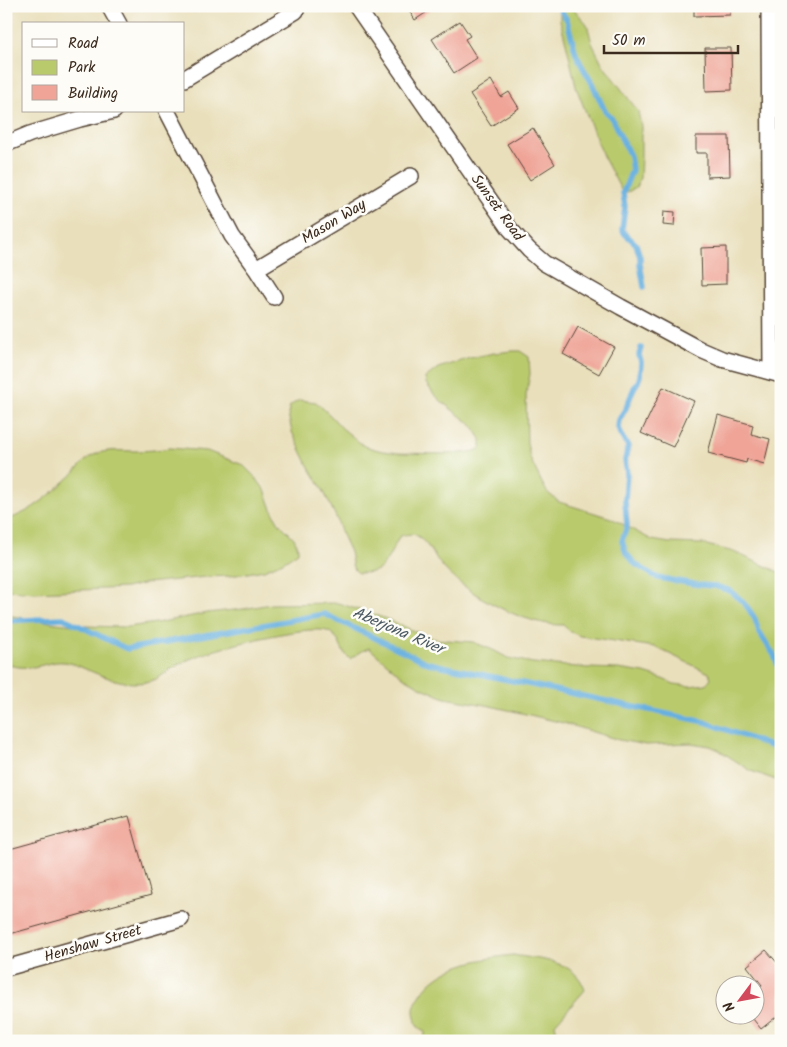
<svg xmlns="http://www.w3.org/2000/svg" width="787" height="1047" viewBox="0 0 787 1047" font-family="Kalam,sans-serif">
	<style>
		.green { fill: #b9ca6d; stroke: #7a7a46 }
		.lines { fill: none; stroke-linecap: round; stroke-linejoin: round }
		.stream { stroke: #68b0e0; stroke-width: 5.5 }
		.building { fill: #efa497 }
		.street-casing { stroke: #554536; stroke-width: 18 }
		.street { stroke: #fff; stroke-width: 15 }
		.labels { text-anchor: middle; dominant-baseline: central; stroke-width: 5; stroke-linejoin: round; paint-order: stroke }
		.street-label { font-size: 15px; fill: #3b2a1e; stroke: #fdfcf7 }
		.water-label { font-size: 16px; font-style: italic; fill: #4b5962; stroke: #fdfcf7 }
	</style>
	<rect width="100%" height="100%" fill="#fdfcf7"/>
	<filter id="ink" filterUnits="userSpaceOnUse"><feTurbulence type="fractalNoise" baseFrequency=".02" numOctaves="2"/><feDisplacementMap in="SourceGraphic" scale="10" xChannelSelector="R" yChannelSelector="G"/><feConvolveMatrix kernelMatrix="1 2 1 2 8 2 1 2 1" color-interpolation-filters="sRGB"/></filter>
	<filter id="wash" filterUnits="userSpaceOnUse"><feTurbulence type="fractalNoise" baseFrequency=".0096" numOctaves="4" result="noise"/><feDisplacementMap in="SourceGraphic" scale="20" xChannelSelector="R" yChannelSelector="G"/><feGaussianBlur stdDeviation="1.12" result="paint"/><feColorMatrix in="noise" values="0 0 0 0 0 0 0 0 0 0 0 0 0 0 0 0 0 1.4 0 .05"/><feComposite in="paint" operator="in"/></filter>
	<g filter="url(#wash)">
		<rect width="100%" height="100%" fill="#e9dfbb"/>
		<path class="green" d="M572 7 587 24 592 43 603 65 638 111 641 126V157L640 178 636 187 630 191 623 193 620 188 603 156 576 87 568 51 560 20V11L567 8Z
			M512 351H520L529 357 530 374 526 395 527 443 530 458 541 481 547 492 559 502 611 518 652 540 670 543 703 544 734 552 781 573V782L751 771 719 750 710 746 691 743 646 745 635 743 619 740 567 724 530 715 486 705 445 698 422 688 403 677 369 648 360 652 350 659C348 657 345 654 343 651 339 643 336 634 327 631 306 624 212 649 190 659 184 662 178 664 173 668 165 673 159 679 150 681 129 687 107 678 88 670 80 667 71 662 63 662 53 661 42 666 33 667 23 668 15 667 6 664V615L56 623 82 626 127 627 156 623 207 613 243 609 271 604 338 603 387 619 414 631 434 639 473 642 493 650 508 658 533 663 588 668 618 669 644 673 660 678 674 684 690 686 706 684 711 678 709 673 655 647 580 636 571 632 563 625C526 626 467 595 443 567 435 558 429 545 419 537 413 532 407 535 400 536 395 544 385 567 378 570 372 573 364 573 358 573L353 568 350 552 342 535 337 519 322 488 309 467 292 432 288 414 290 406 299 400 316 402 330 415 342 428 364 446 382 451 400 453 445 454 462 453 475 451 481 448V439L472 425 442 402 433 393 426 383 425 378 438 368 470 358 494 353Z
			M170 448 207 451 243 465 255 477 265 490 273 512 279 523 294 538 298 548V552L283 562 264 570 231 576 206 577 147 583 126 588 58 591 35 592 6 590V520C33 512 53 492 73 474 81 466 84 459 96 454 108 449 122 451 135 451 146 451 158 450 170 448Z
			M513 955C540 960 575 959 585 990L555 1024 559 1041H424L425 1032 417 1026C416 1021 414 1015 414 1011 414 1006 417 1000 420 996 438 965 480 959 513 955Z"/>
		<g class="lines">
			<path class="stream" d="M558 6 567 20 576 54 582 66 592 83 604 109 612 119 630 156 632 170 623 193 625 207 622 229 625 234 636 244 640 257V264L644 287
				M641 348 639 355 641 362 640 376 638 382 634 388 626 408 619 420 618 427 620 434 628 446 625 460 627 473 625 500 627 526 622 541 626 553 635 564 658 578 701 585 715 586 728 590 739 598 748 608 755 619 759 632 774 655 781 673
				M6 621 63 618 127 649 324 614 428 663 705 722 781 750"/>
		</g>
		<g id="blocks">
			<path class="building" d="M406 6H436L415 20Z
				M694 6H730V15L694 16Z
				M460 21 470 36 465 39 477 58 454 73 432 39Z
				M705 48H731L732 90 706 91Z
				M491 80 501 97 509 92 519 108 491 126 470 94Z
				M533 128 555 164 530 180 507 144Z
				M696 136H729L730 176 707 177V153H696Z
				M664 211 675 212 674 226 663 225Z
				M726 247V284L702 285 701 248Z
				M578 327 614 347 599 374 563 354Z
				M663 387 694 401 673 447 641 433Z
				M718 415 753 425 751 434 770 439 764 464 747 459 746 463 708 453Z
				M129 816 151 895 6 935V850Z
				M766 950 781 967V1013L761 1029 749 1014H754V1008L758 1005 754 1002V991L762 985 747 966Z"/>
		</g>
	</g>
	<g filter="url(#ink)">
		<use href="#blocks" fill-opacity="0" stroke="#554536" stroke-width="1"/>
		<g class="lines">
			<defs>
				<path id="street" d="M109 6 119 24
					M356 6 510 229 529 250 544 263 621 307 701 350 722 359 781 375
					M769 6 771 372
					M184 79 296 11
					M167 111 232 236 256 269 411 176
					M6 144 30 134 80 119 114 111
					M256 269 274 297
					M6 968 181 919"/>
			</defs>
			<use href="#street" class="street-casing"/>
			<use href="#street" class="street"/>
		</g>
	</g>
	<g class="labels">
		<g class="street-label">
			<text transform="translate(497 208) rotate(54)">Sunset Road</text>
			<text transform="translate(334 222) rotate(-31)">Mason Way</text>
			<text transform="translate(93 944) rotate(-16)">Henshaw Street</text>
		</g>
		<g class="water-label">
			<text transform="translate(398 631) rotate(23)">Aberjona River</text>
		</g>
	</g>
	<rect width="787" height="1047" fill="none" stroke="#fdfcf7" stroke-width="25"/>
	<rect x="22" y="22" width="162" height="90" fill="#fdfcf7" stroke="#afa8a0"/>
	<rect x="32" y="39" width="25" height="8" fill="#ffffff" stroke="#afa8a0"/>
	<text x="68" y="48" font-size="15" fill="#3b2a1e">Road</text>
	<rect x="32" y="60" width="25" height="15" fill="#b9ca6d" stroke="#afa8a0"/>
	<text x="68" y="72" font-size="15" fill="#3b2a1e">Park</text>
	<rect x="32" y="85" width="25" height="15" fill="#efa497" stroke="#afa8a0"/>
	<text x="68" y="98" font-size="15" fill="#3b2a1e">Building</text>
	<g transform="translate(740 1000) rotate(238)"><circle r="24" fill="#fdfcf7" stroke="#afa8a0"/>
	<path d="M0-4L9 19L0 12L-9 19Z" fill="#d1495b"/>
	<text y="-8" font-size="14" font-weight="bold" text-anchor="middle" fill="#3b2a1e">N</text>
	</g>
	<path d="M604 45v8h134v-8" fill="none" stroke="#3b2a1e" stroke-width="2.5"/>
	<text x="612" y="45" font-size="15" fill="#3b2a1e" stroke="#fdfcf7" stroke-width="4" paint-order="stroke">50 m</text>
</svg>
